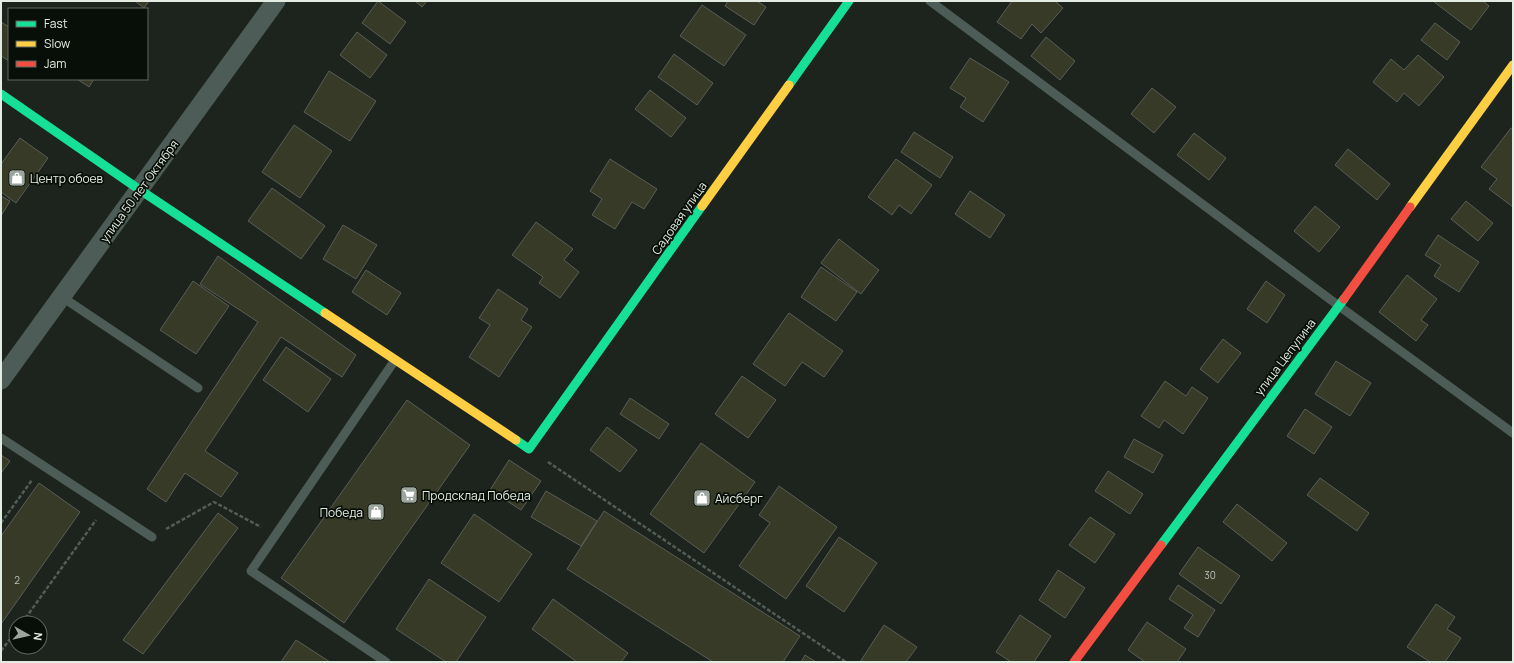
<svg xmlns="http://www.w3.org/2000/svg" width="1514" height="663" viewBox="0 0 1514 663" font-family="Manrope,sans-serif">
	<style>
		.building { fill: #363a27; stroke: #5a5e57 }
		.lines { fill: none; stroke-linecap: round; stroke-linejoin: round }
		.path { stroke: #525d58; stroke-width: 2.5; stroke-dasharray: 4 2; stroke-linecap: butt }
		.lane { stroke: #4d5c57; stroke-width: 9 }
		.street { stroke: #4d5c57; stroke-width: 19 }
		.fast { stroke: #16e098; stroke-width: 9 }
		.slow { stroke: #ffcf43; stroke-width: 9 }
		.jam { stroke: #f24e42; stroke-width: 9 }
		.labels { text-anchor: middle; dominant-baseline: central; stroke-width: 3.5; stroke-linejoin: round; paint-order: stroke }
		.number-label { font-size: 10px; fill: #b8c0b4 }
		.poi-label { font-size: 12px; fill: #e3ece3; stroke: #080e08; text-anchor: start }
		.street-label { font-size: 12px; fill: #e3ece3; stroke: #080e08 }
	</style>
	<rect width="100%" height="100%" fill="#1c241d"/>
	<path class="building" d="M135 1H149L144 8Z
		M378 1 406 22 390 44 362 23Z
		M415 1H427L422 7Z
		M728 1H757L766 7 754 25 725 6Z
		M1012 1H1055L1063 8 1041 33 1032 24 1021 39 997 22Z
		M1433 1H1483L1489 6 1471 30Z
		M702 5 746 35 724 66 680 36Z
		M1 22 9 27V61L1 56Z
		M1435 23 1460 42 1447 60 1421 40Z
		M357 32 387 55 370 78 340 55Z
		M1046 37 1075 61 1060 80 1031 56Z
		M674 54 713 83 697 105 658 77Z
		M1418 55 1444 77 1419 106 1404 93 1397 102 1373 82 1391 59 1404 70Z
		M970 58 1009 82 983 122 960 107 966 98 950 88Z
		M329 71 376 101 350 141 304 112Z
		M77 79H94L89 87Z
		M1152 88 1176 107 1154 133 1131 114Z
		M650 90 686 118 671 137 635 109Z
		M294 125 332 151 300 198 262 172Z
		M1511 128 1513 129V207L1489 189 1497 179 1481 167Z
		M914 132 953 157 940 178 901 152Z
		M1194 133 1226 158 1209 180 1177 155Z
		M20 138 48 158 16 203 1 192V164Z
		M1348 149 1390 184 1377 200 1335 165Z
		M610 159 657 189 644 209 632 202 615 229 592 215 602 199 590 191Z
		M896 159 932 185 911 214 899 205 892 215 868 197Z
		M272 188 325 226 301 259 248 221Z
		M970 191 1005 215 990 238 955 214Z
		M1 196 10 201 1 216Z
		M1466 201 1493 223 1478 241 1451 219Z
		M1315 206 1340 227 1319 252 1294 231Z
		M536 222 573 249 564 260 579 272 560 298 539 283 543 277 512 255Z
		M343 225 377 245 356 279 323 259Z
		M1438 235 1479 262 1459 292 1434 276 1441 265 1425 255Z
		M839 239 879 270 861 294 821 263Z
		M218 256 356 355 342 377 281 337 205 451 238 473 221 497 185 473 166 502 147 489 258 322 200 284Z
		M821 267 857 292 836 321 801 297Z
		M366 270 401 293 387 315 352 292Z
		M1407 275 1437 299 1421 320 1428 325 1416 341 1379 312Z
		M193 281 229 306 196 354 160 330Z
		M1266 281 1285 295 1267 323 1247 309Z
		M498 289 528 309 521 320 532 327 499 377 469 357 490 325 479 318Z
		M789 313 843 351 824 377 802 362 785 386 753 364Z
		M1223 339 1241 353 1218 383 1200 369Z
		M286 347 331 379 308 412 263 380Z
		M1336 361 1371 383 1350 416 1315 394Z
		M742 376 776 400 748 438 715 414Z
		M1165 381 1186 396 1192 387 1208 398 1183 434 1164 420 1159 428 1141 416Z
		M630 398 669 424 659 439 620 414Z
		M407 400 470 445 344 623 281 578Z
		M1305 409 1332 427 1314 454 1287 436Z
		M607 427 637 450 620 472 590 450Z
		M1134 439 1163 455 1153 473 1124 457Z
		M701 443 755 482 704 553 650 514Z
		M1 455 10 461 1 473Z
		M509 460 541 481 521 510 490 490Z
		M1108 471 1143 494 1130 514 1095 491Z
		M1320 478 1369 513 1357 531 1307 495Z
		M39 483 80 512 1 624V536Z
		M779 486 837 527 786 599 739 566 770 523 759 515Z
		M546 491 597 521 581 546 531 517Z
		M1237 504 1287 543 1272 561 1223 522Z
		M604 511 800 636 783 662H713L567 569Z
		M218 513 238 528 143 654 123 640Z
		M474 514 532 554 499 602 441 563Z
		M1090 517 1115 534 1095 563 1069 545Z
		M839 537 877 563 844 612 806 586Z
		M1198 547 1240 576 1221 604 1179 574Z
		M1058 570 1085 588 1065 618 1039 600Z
		M429 579 486 617 456 662H446L396 629Z
		M1178 585 1215 610 1198 637 1184 628 1193 615 1169 599Z
		M553 599 628 653 621 662H577L532 629Z
		M1436 604 1455 617 1447 629 1461 638 1445 662H1430L1407 647Z
		M1020 615 1051 636 1034 662H1011L996 652Z
		M1147 622 1186 649 1177 662H1145L1128 650Z
		M884 625 917 647 906 662H860Z
		M296 640 330 662H281Z
		M805 655 816 662H801Z"/>
	<g class="lines">
		<path class="path" d="M548 462 846 662
			M1 523 32 480
			M166 529 214 502 261 527
			M22 623 96 520
			M1 651 16 631"/>
		<path class="lane" d="M930 1 1339 306 1513 433
			M62 297 198 388
			M1 438 152 537
			M386 662 251 571 395 360"/>
		<path class="street" d="M1 380 276 1"/>
		<path class="fast" d="M789 85 849 1
			M1 94 140 190 325 313
			M516 440 529 449 702 206
			M1161 545 1344 299"/>
		<path class="slow" d="M702 206 789 85
			M1410 207 1513 65
			M325 313 516 440"/>
		<path class="jam" d="M1344 299 1410 207
			M1074 662 1161 545"/>
	</g>
	<defs>
		<symbol id="shop-square" viewBox="-11 -11 22 22"><rect x="-9" y="-9" width="18" height="18" rx="4" fill="#9da69e" stroke="#080e08"/><path d="M-5-2.5h2.3a2.7 3.5 0 0 1 5.4 0H5L5.5 6h-11ZM-1.5-2.5h3a1.5 2.3 0 0 0-3 0Z" fill="#fff"/></symbol>
		<symbol id="supermarket-square" viewBox="-11 -11 22 22"><rect x="-9" y="-9" width="18" height="18" rx="4" fill="#9da69e" stroke="#080e08"/><path d="M-6-5.5h2.5l.6 2H6L4.5 2H-2.5L-4.4-4H-6ZM-1.5 3.2a1.3 1.3 0 1 0 .1 0ZM3 3.2a1.3 1.3 0 1 0 .1 0Z" fill="#fff"/></symbol>
	</defs>
	<g fill-rule="evenodd">
		<use href="#shop-square" x="7" y="168" width="20" height="20"/>
		<use href="#supermarket-square" x="399" y="485" width="20" height="20"/>
		<use href="#shop-square" x="692" y="488" width="20" height="20"/>
		<use href="#shop-square" x="366" y="502" width="20" height="20"/>
	</g>
	<g class="labels">
		<g class="number-label">
			<text x="1210" y="575">30</text>
			<text x="17" y="580">2</text>
		</g>
		<g class="poi-label">
			<text x="30" y="178">Центр обоев</text>
			<text x="422" y="495">Продсклад Победа</text>
			<text x="715" y="498">Айсберг</text>
			<text x="363" y="512" text-anchor="end">Победа</text>
		</g>
		<g class="street-label">
			<text transform="translate(139 191) rotate(-54)">улица 50 лет Октября</text>
			<text transform="translate(679 218) rotate(-55)">Садовая улица</text>
			<text transform="translate(1285 357) rotate(-53)">улица Цепулина</text>
		</g>
	</g>
	<rect width="1514" height="663" fill="none" stroke="#e3ece3" stroke-width="4"/>
	<rect x="8" y="8" width="140" height="72" fill="#080e08" stroke="#606760"/>
	<rect x="16" y="21" width="20" height="6" fill="#16e098" stroke="#606760"/>
	<text x="44" y="28" font-size="12" fill="#e3ece3">Fast</text>
	<rect x="16" y="41" width="20" height="6" fill="#ffcf43" stroke="#606760"/>
	<text x="44" y="48" font-size="12" fill="#e3ece3">Slow</text>
	<rect x="16" y="61" width="20" height="6" fill="#f24e42" stroke="#606760"/>
	<text x="44" y="68" font-size="12" fill="#e3ece3">Jam</text>
	<g transform="translate(28 635) rotate(98)"><circle r="19" fill="#080e08" stroke="#606760"/>
	<path d="M0-3L7 15L0 10L-7 15Z" fill="#9da69e"/>
	<text y="-6" font-size="11" font-weight="bold" text-anchor="middle" fill="#e3ece3">N</text>
	</g>
</svg>
